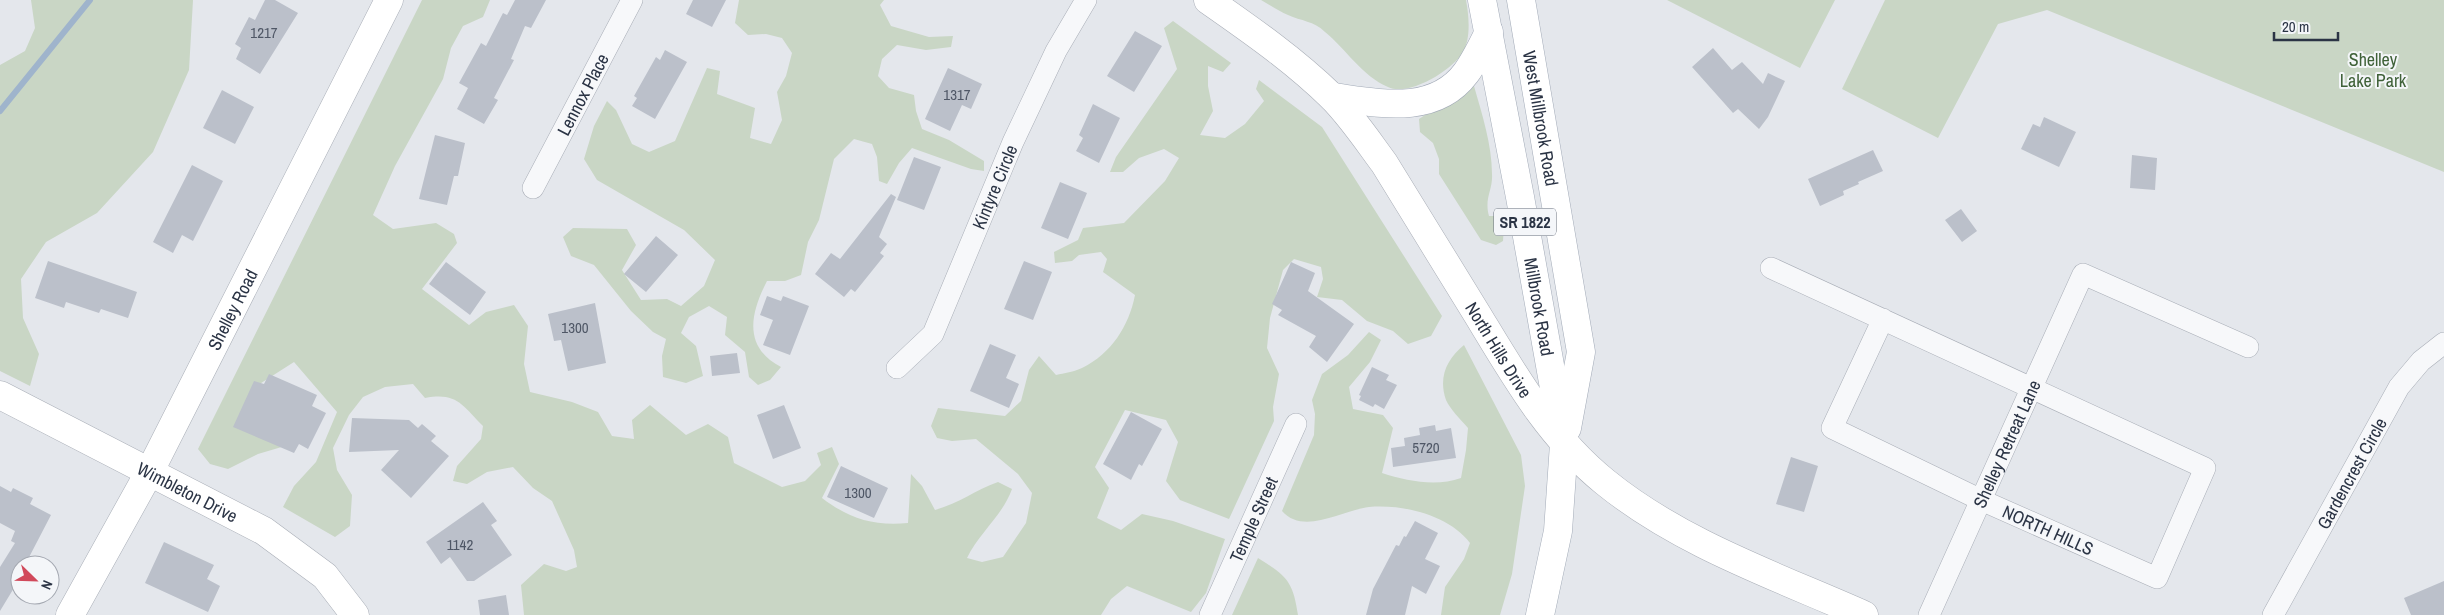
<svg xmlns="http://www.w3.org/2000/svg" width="2444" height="615" viewBox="0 0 2444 615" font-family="'Archivo Narrow',sans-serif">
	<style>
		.green { fill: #c9d6c5 }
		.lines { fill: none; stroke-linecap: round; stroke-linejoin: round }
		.stream { stroke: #9fb4cc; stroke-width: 6 }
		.building { fill: #bbc0ca }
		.street-casing { stroke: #a9aeb7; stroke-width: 22 }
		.secondary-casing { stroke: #a9aeb7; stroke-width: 29 }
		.primary-casing { stroke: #a3abb8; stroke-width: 29 }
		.street { stroke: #f7f8fa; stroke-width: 21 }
		.secondary { stroke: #fff; stroke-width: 28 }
		.primary { stroke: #fff; stroke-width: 28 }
		.labels { text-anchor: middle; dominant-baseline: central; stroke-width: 4; stroke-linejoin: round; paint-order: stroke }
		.number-label { font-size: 15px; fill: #4f5766 }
		.shield { fill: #f4f6f9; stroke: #676e7b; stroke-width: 1 }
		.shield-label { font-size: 16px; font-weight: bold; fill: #2b3445 }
		.park-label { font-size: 18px; fill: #3f6138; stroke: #f4f6f9 }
		.street-label { font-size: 18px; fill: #2b3445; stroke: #f4f6f9 }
	</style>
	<rect width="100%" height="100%" fill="#e4e7ec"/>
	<path class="green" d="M31 0H193L189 70 153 152 97 213 46 242 21 279 23 318 39 354 30 386 0 371V65L25 51 35 28Z
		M422 0H490L483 17 463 26 451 48 443 79 395 166 373 215 393 229 436 223 454 234 457 243 422 289 469 325 486 312 514 305 528 326 524 364 530 392 572 402 598 412 612 436 634 439 632 420 650 405 686 435 708 424 728 437 734 463 782 487 805 481 821 465 817 453 832 447 839 464 822 498C850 519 873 526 908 523L911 474 922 486 935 510C960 503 975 490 998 482L1012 489C1003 515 979 533 967 558L982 562 1003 557 1026 523 1032 493 1018 474 976 439 952 441 937 438 931 426 938 408 1005 416 1021 401 1029 370 1039 356 1056 375C1064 373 1074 372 1082 368 1111 354 1129 326 1135 295L1103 272 1107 259 1101 252 1079 255 1072 261 1055 263 1054 252 1078 240 1083 228 1124 223 1165 181 1179 158 1164 149 1139 158 1123 172H1110L1116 157 1177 69 1164 28 1173 21 1231 63 1223 72 1208 66V86L1213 111 1200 135 1225 138 1245 124 1264 101 1256 89 1259 80 1322 127 1442 316 1431 336 1408 344 1393 331 1367 321 1342 300 1317 297 1323 279 1321 267 1294 259 1283 270 1270 318 1267 348 1279 374 1273 407 1274 421 1229 519 1180 500 1166 481 1178 442 1166 420 1125 410 1095 467 1109 488 1097 518 1121 530 1142 514 1173 521 1225 539 1206 593 1191 612 1127 586 1111 599 1101 615H524L521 585 544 564 566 571 577 567 574 550 552 501 533 488 513 467 487 472 467 484 453 481 457 466 481 439 483 426C462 405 457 392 425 398L413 384 385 387 363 397 349 415 333 448 337 470 352 495 350 526 335 537 283 507 294 486 316 462 337 412 294 362 258 385 285 446 258 454 228 469 210 464 198 449Z
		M739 0H884L880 5 891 26 929 37 953 36 951 47 926 50 897 45 882 59 878 76 889 88 914 95 916 111 922 129 949 140 984 161V171L971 169 912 148 899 163 887 184 879 181 877 157 872 144 854 139 834 159 819 220 808 242 801 275 785 281H767C750 314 743 347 781 367L770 380 758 385 749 377 745 352 725 335 727 317 709 306 689 317 681 333 696 346 703 376 686 383 663 377 662 356 666 339 653 332 631 311 594 265 571 256 563 237 573 228 627 229 636 245 622 270 641 300 667 299 681 306 704 286 715 260 684 230 597 180 584 159 594 126 607 101 616 110 632 144 649 152 675 141 707 68 720 71 717 94 755 108 750 138 771 144 782 120 777 92 786 76 792 53 782 38 766 34 748 35 735 23Z
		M1261 0H1466C1469 16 1471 38 1463 52 1452 71 1408 97 1388 87 1362 76 1346 49 1325 32 1314 21 1301 21 1288 15 1279 11 1270 5 1261 0Z
		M1667 0H1835L1800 68Z
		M1885 0H2444V172L2047 10 1998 24 1938 138 1842 89Z
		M1474 86C1482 114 1492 145 1492 174 1493 190 1484 198 1489 216H1499L1504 226 1503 241 1496 245 1481 240 1439 174V159L1433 143 1420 132 1419 119 1428 113 1447 107Z
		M1369 332 1381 340 1370 362 1349 387 1353 409 1383 415 1393 428 1382 473C1407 481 1436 487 1461 478L1466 450 1468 428C1461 420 1450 409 1446 400 1438 377 1447 359 1464 345L1521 455 1525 486 1512 574 1500 615H1441L1445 587 1464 559 1470 543C1449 515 1403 504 1369 507 1342 510 1304 536 1282 511L1314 435 1315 414 1312 400 1322 374 1348 355Z
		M1258 558C1287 576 1293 581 1298 615H1232Z"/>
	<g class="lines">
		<path class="stream" d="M0 111 90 0"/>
	</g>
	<path class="building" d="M265 0H275L298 13 260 74 236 59 241 48 235 44 249 17 255 20Z
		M515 0H546L531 28 525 26 511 59 514 60 494 98 498 100 484 124 457 109 468 88 459 83 481 43 486 46 503 13 507 15Z
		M693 0H726L712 27 686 14Z
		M1135 31 1162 46 1134 92 1107 76Z
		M1713 48 1732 70 1742 62 1763 84 1768 73 1785 81 1768 117 1759 129 1738 109 1733 113 1692 67Z
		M665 50 687 62 655 119 632 106 637 98 634 96 656 57 660 60Z
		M948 68 982 84 971 109 962 105 950 131 925 119Z
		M222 90 254 107 235 144 203 128Z
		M1093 104 1120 118 1099 163 1076 151 1083 138 1079 135Z
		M2044 117 2076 132 2059 167 2021 149 2033 124 2040 127Z
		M435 135 465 143 458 176H454L447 205 419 199Z
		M1873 150 1883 171 1858 182 1859 184 1843 191 1844 195 1820 206 1808 179Z
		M2132 155 2157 158 2155 190 2130 188Z
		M914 157 941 167 924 210 897 200Z
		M192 165 223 181 193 241 182 235 173 253 153 242Z
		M1060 182 1087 193 1068 239 1041 228Z
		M891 194 896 197 879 237 887 244 880 253 884 256 855 292 851 289 844 297 815 274 831 253 840 259Z
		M1961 209 1977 231 1962 242 1945 220Z
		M656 236 678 255 646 292 624 274Z
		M48 261 137 292 128 318 101 309 99 313 66 302 64 308 35 298Z
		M1024 261 1052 272 1033 320 1004 309Z
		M446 262 486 292 470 315 429 284Z
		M1291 262 1315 273 1308 291 1354 324 1327 362 1309 347 1316 336 1278 315 1282 310 1272 304Z
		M767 296 781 301 783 296 809 306 790 355 763 345 773 320 760 315Z
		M595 303 606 363 568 371 561 340 554 341 548 314Z
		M990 344 1016 355 1006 378 1019 384 1009 408 970 391Z
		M737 353 740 373 712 376 710 356Z
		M1372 367 1389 375 1386 380 1397 385 1384 409 1375 404 1373 407 1359 400 1361 396 1359 395Z
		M269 374 317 395 312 406 326 413 308 449 299 444 294 453 233 427 254 381 264 384Z
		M784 405 801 448 773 459 757 415Z
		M1131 412 1162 429 1142 466 1139 464 1131 480 1103 464Z
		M352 418 409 420 418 428 422 424 436 436 431 441 449 456 411 498 381 470 399 450 349 452Z
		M1435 425 1436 431 1451 428 1456 458 1393 467 1391 448 1405 446 1404 438 1420 435 1419 428Z
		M1791 457 1818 466 1804 512 1776 504Z
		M841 466 888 488 874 518 827 497Z
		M0 486 11 492 13 488 33 498 30 504 51 515 25 565H20V578L0 611V567L15 543 11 541 15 531 0 523Z
		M483 502 497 521 491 525 512 555 474 581H467L450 557 441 564 426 542Z
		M1415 521 1438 533 1425 559 1440 566 1426 594 1412 586 1405 615H1366L1373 589 1396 545 1399 546 1404 536 1406 537Z
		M164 542 214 565 207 579 220 586 208 612 145 583Z
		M2444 581V615H2411L2404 598Z
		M506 595 509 615H480L478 600Z"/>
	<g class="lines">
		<defs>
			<g id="street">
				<path id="s1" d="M533 188 632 0"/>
				<path d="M1771 268 2205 468 2157 578 1981 500 1832 428 1883 319"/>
				<path id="s2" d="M897 368 933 334 1013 142 1056 51 1086 0"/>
				<path id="s3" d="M1210 615 1296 424"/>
				<path id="s4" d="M1929 615 2083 274 2248 347"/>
				<path id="s5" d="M2273 615 2399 387 2421 361 2444 343"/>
			</g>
			<g id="secondary">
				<path id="s6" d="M1208 0C1251 30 1294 60 1332 97 1351 116 1367 140 1384 163 1415 213 1446 264 1477 314 1514 375 1549 437 1605 482 1680 543 1776 576 1864 615"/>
				<path id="s7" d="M0 395 264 531 325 576 355 615"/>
				<path id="s8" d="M70 615 150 471 389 0"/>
			</g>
			<g id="primary">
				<path id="s9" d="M1482 0 1520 197 1564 444 1558 531 1540 615"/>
				<path id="s10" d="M1521 0 1581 352 1567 428"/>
				<path d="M1332 97C1378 103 1434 116 1466 73 1475 61 1482 46 1489 32"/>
			</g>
		</defs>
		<use href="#street" class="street-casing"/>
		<use href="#secondary" class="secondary-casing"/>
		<use href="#primary" class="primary-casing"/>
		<use href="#street" class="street"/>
		<use href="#secondary" class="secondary"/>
		<use href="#primary" class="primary"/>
	</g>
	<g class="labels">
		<g class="number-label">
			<text x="264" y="32">1217</text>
			<text x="957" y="94">1317</text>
			<text x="575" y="327">1300</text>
			<text x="1426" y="447">5720</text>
			<text x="858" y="492">1300</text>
			<text x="460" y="544">1142</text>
		</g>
		<rect class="shield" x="1494" y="208.5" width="62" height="27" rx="4"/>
		<g class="shield-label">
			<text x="1525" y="222">SR 1822</text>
		</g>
		<g class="park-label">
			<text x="2373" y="59">Shelley<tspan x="2373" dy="21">Lake Park</tspan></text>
		</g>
		<g class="street-label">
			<text stroke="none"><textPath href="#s1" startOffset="106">Lennox Place</textPath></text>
			<text stroke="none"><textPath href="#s10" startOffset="120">West Millbrook Road</textPath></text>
			<text stroke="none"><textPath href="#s2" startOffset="209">Kintyre Circle</textPath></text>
			<text stroke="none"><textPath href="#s9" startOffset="312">Millbrook Road</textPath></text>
			<text stroke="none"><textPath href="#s8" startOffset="346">Shelley Road</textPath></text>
			<text stroke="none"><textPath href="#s6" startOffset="461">North Hills Drive</textPath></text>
			<text stroke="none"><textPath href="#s4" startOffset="188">Shelley Retreat Lane</textPath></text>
			<text stroke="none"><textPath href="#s5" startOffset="162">Gardencrest Circle</textPath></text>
			<text stroke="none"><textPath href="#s7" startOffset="211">Wimbleton Drive</textPath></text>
			<text stroke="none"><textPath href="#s3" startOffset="105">Temple Street</textPath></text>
			<text transform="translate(2048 530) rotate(24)">NORTH HILLS</text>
		</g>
	</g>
	<g transform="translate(35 580) rotate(113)"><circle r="24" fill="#f4f6f9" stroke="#a4a8b1"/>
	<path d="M0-4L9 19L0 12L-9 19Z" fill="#d1495b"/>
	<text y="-8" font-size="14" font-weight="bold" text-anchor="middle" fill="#2b3445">N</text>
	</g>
	<path d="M2274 32v8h64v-8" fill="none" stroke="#2b3445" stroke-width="2.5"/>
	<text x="2282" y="32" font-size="15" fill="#2b3445" stroke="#f4f6f9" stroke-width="4" paint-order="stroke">20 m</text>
</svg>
